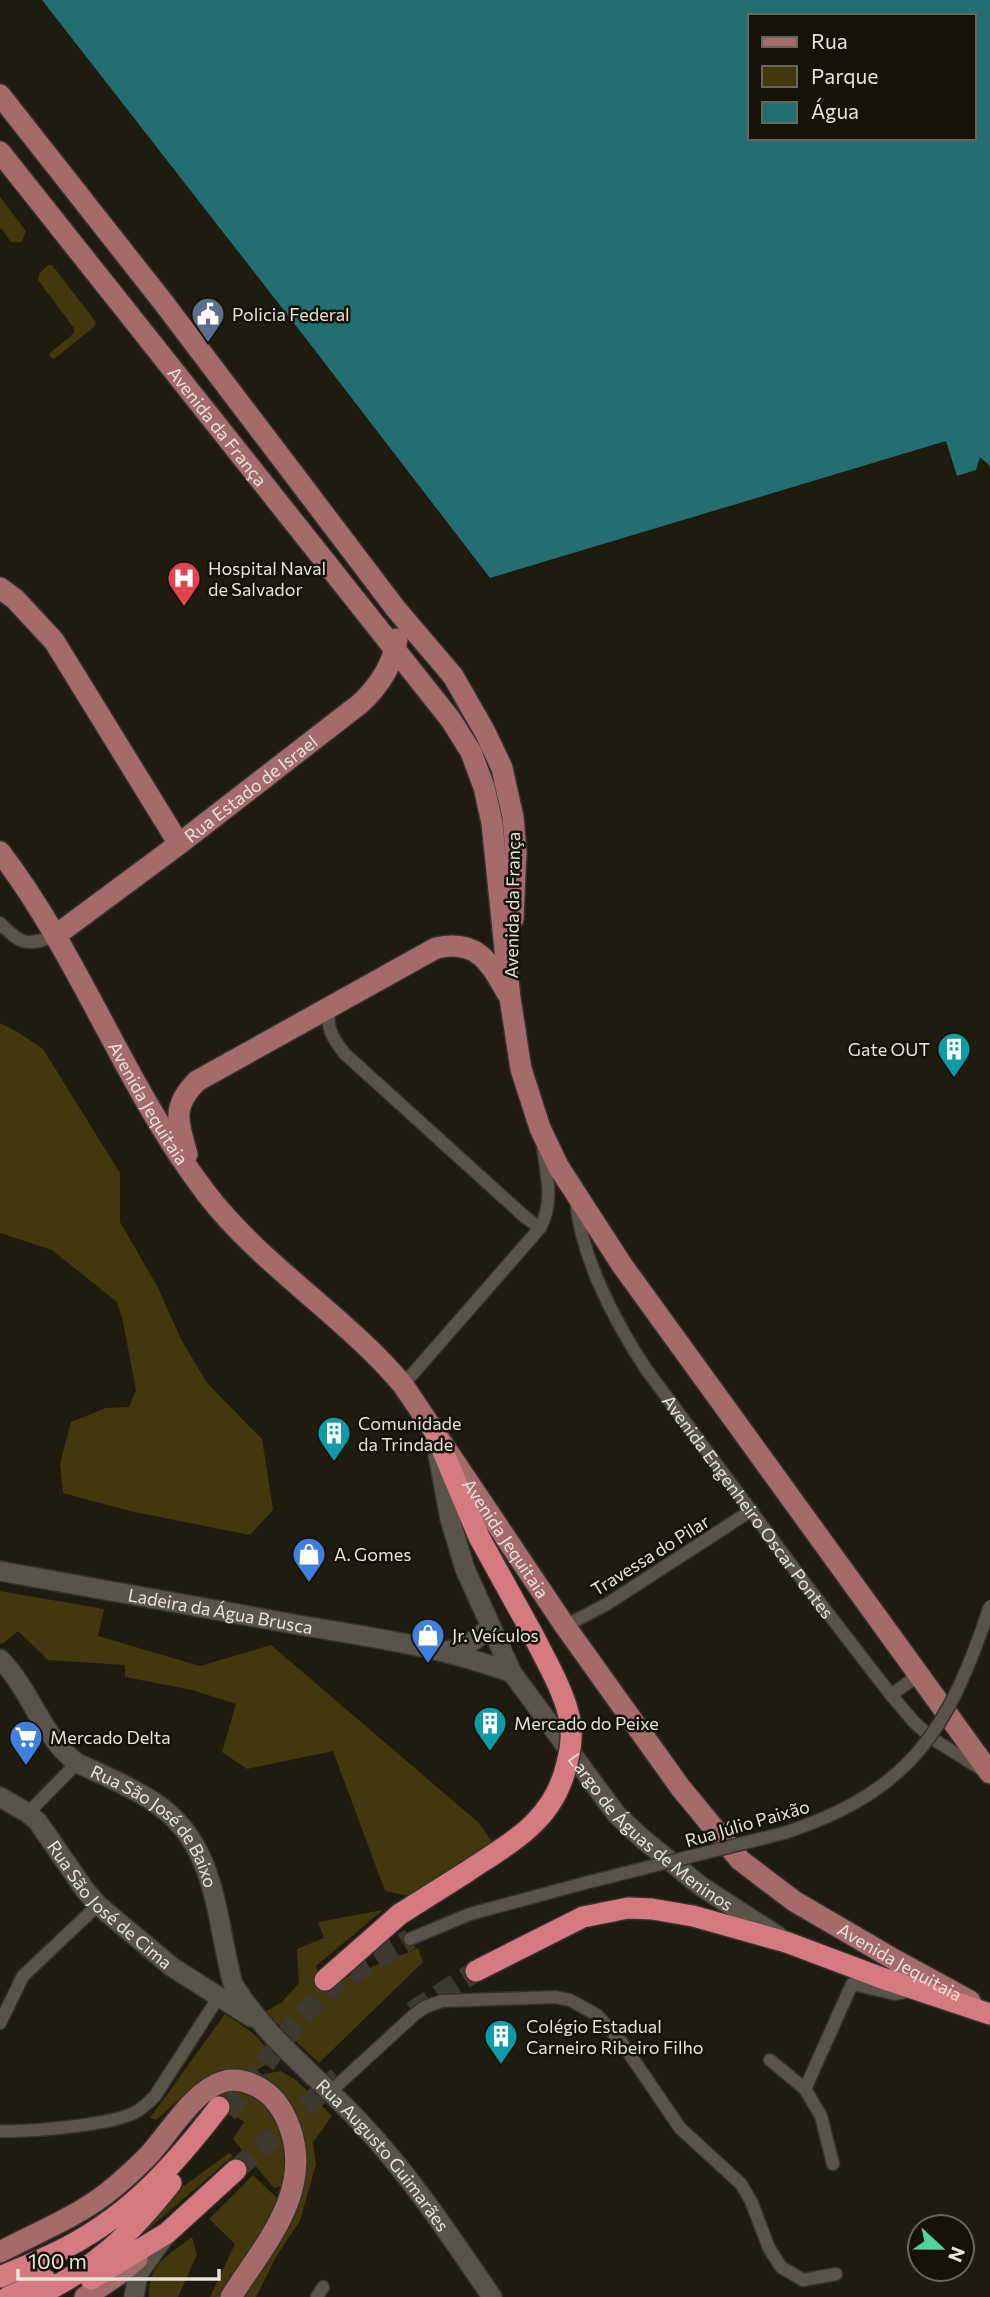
<svg xmlns="http://www.w3.org/2000/svg" width="990" height="2297" viewBox="0 0 990 2297" font-family="Commissioner,sans-serif">
	<style>
		.green { fill: #43370d }
		.water { fill: #226e71; fill-rule: evenodd }
		.lines { fill: none; stroke-linecap: round; stroke-linejoin: round }
		.highway-tunnel { stroke: #3d392e; stroke-width: 21; stroke-dasharray: 21 10; stroke-linecap: butt }
		.street-casing { stroke: #35322d; stroke-width: 15 }
		.secondary-casing { stroke: #35322d; stroke-width: 22 }
		.primary-casing { stroke: #35322d; stroke-width: 24 }
		.highway-casing { stroke: #35322d; stroke-width: 24 }
		.street { stroke: #595447; stroke-width: 12 }
		.secondary { stroke: #595447; stroke-width: 19 }
		.primary { stroke: #a46b6a; stroke-width: 21 }
		.highway { stroke: #d67a81; stroke-width: 21 }
		.street-bridge-casing { stroke: #35322d; stroke-width: 15; stroke-linecap: butt }
		.highway-bridge-casing { stroke: #35322d; stroke-width: 24; stroke-linecap: butt }
		.street-bridge { stroke: #595447; stroke-width: 12 }
		.highway-bridge { stroke: #d67a81; stroke-width: 21 }
		.labels { text-anchor: middle; dominant-baseline: central; stroke-width: 5; stroke-linejoin: round; paint-order: stroke }
		.poi-label { font-size: 18px; fill: #e6e3db; stroke: #151207; text-anchor: start }
		.street-label { font-size: 18px; fill: #e6e3db; stroke: #151207 }
	</style>
	<rect width="100%" height="100%" fill="#1f1b0f"/>
	<path class="green" d="M0 197 26 231 22 242H11L0 227Z
		M48 265H52L96 322 95 326 54 359 49 356 50 353 74 333V328L38 280 39 274Z
		M0 1023 16 1031 43 1049 120 1173V1222L157 1286 182 1341 207 1383 262 1439 273 1510 250 1535 130 1511 63 1493 60 1464 71 1422 106 1408 129 1407 136 1390 122 1317 117 1302 52 1250 0 1233Z
		M0 1591 104 1609 98 1636 200 1666 271 1645 479 1823 493 1843 408 1896 385 1891 333 1751 247 1769 222 1752 236 1704 192 1690 125 1677V1665L48 1660 18 1631 2 1644 0 1643Z
		M383 1910 316 1966 325 1986 418 1948 423 1962 319 2063 265 2012 282 2002 299 1983 297 1949 324 1938 318 1922Z
		M225 2014 253 2033 278 2061 263 2066 253 2073C211 2061 186 2095 156 2120L150 2118Z
		M281 2071 296 2080 332 2116 313 2142 316 2164 300 2221 277 2255 256 2297H243L288 2225 299 2131 291 2105 260 2078 264 2074Z
		M224 2088 254 2093 272 2108 287 2137 284 2185 274 2188 233 2139 244 2122 209 2098Z
		M229 2153 233 2156 123 2251 178 2181 184 2186Z
		M253 2175 281 2202 261 2239 220 2297H210L235 2244 209 2219Z
		M192 2237 197 2255 178 2297H149C148 2263 168 2256 192 2237Z"/>
	<path class="water" d="M42 0H990V466L980 457 976 470 957 476 946 441 490 578 307 340ZM750 16H974V138H750Z"/>
	<g class="lines">
		<path class="highway-tunnel" d="M412 2012 476 1971
			M227 2113 299 2019 333 1985 410 1939
			M236 2170 338 2077"/>
		<defs>
			<g id="street">
				<path d="M0 923C21 945 27 946 55 936"/>
				<path d="M329 1009C326 1028 333 1039 345 1054L525 1217 540 1228"/>
				<path id="s1" d="M576 1201C581 1257 615 1322 646 1369L807 1586 891 1695 914 1722 933 1739 984 1771"/>
				<path d="M403 1385 540 1228C554 1203 547 1176 543 1148"/>
				<path d="M565 1626 607 1604 752 1510"/>
				<path d="M891 1695 919 1675"/>
				<path d="M28 1813 77 1763"/>
				<path d="M410 1939 470 1914 585 1883"/>
				<path d="M0 2023 23 1976 98 1905"/>
				<path d="M770 2060 805 2089"/>
				<path d="M330 2092 415 2014 425 2007 442 2001 555 1997 570 2000 597 2015 622 2043 680 2128 741 2184 751 2201 769 2248 781 2267 803 2280 836 2274"/>
				<path d="M0 2131C29 2132 110 2125 134 2113 142 2109 148 2103 155 2096L218 1998"/>
				<path d="M833 2164 821 2116 805 2089 852 1984 895 1994 910 1991"/>
				<path d="M317 2297 323 2287"/>
			</g>
			<g id="secondary">
				<path id="s2" d="M438 1455 450 1519 465 1569 512 1673 617 1815 644 1840 702 1887 778 1936"/>
				<path id="s3" d="M0 1571C100 1589 199 1607 299 1625 370 1637 444 1647 512 1673"/>
				<path d="M445 1651C465 1649 476 1640 490 1627"/>
				<path id="s4" d="M0 1659C31 1690 42 1737 77 1763 103 1775 130 1786 154 1802 218 1844 215 1918 233 1984 266 2038 317 2076 360 2122 410 2175 451 2237 492 2297"/>
				<path id="s5" d="M0 1797 28 1813 38 1822 85 1890 98 1905 172 1967 251 2017"/>
				<path d="M134 2297 138 2274 164 2237"/>
			</g>
			<g id="primary">
				<path d="M0 95 163 302 396 609 453 676 485 732 502 768 505 782 513 817 516 851 513 919"/>
				<path id="s6" d="M0 152 451 720 471 752 484 787 492 823 510 998 521 1069 540 1128 558 1166 622 1265 990 1773"/>
				<path d="M0 588 15 599 54 641 179 844"/>
				<path id="s7" d="M0 852C81 958 125 1087 206 1193 261 1265 344 1315 403 1385L565 1626 680 1787 740 1860 794 1901 895 1960 970 2001"/>
				<path id="s8" d="M55 936 179 844 361 703C380 685 393 664 397 639"/>
				<path d="M187 1154C178 1122 171 1107 197 1081L436 948C477 939 489 961 507 993"/>
				<path d="M0 2252C36 2233 76 2217 107 2193 121 2182 135 2169 147 2157 168 2135 193 2091 222 2082 234 2078 247 2081 258 2087 275 2096 284 2111 290 2128 313 2193 263 2246 231 2297"/>
				<path d="M85 2297 118 2275 137 2259"/>
			</g>
			<path id="highway" d="M434 1430 479 1537 532 1633
				M476 1971 583 1917 628 1908 652 1909 693 1916 786 1942 882 1978 990 2014
				M325 1980 400 1914 465 1873
				M0 2277C23 2267 47 2258 69 2246 133 2212 176 2163 219 2107
				M91 2279 167 2233 236 2170
				M8 2297 46 2280
				M34 2297C96 2268 129 2236 171 2183"/>
		</defs>
		<use href="#street" class="street-casing"/>
		<use href="#secondary" class="secondary-casing"/>
		<use href="#primary" class="primary-casing"/>
		<use href="#highway" class="highway-casing"/>
		<use href="#street" class="street"/>
		<use href="#secondary" class="secondary"/>
		<use href="#primary" class="primary"/>
		<use href="#highway" class="highway"/>
		<defs>
			<path id="street-bridge" d="M585 1883 784 1833C912 1791 949 1729 990 1606"/>
			<path id="highway-bridge" d="M465 1873C511 1842 554 1822 567 1763 571 1748 573 1731 569 1716 562 1687 545 1659 532 1633"/>
		</defs>
		<use href="#street-bridge" class="street-bridge-casing"/>
		<use href="#highway-bridge" class="highway-bridge-casing"/>
		<use href="#street-bridge" class="street-bridge"/>
		<use href="#highway-bridge" class="highway-bridge"/>
	</g>
	<defs>
		<symbol id="civic-pin" viewBox="-11 -11 22 30"><path d="M0 17L-7.5 6A9.5 9.5 0 1 1 7.5 6Z" fill="#5c6f8a" stroke="#151207"/><path d="M-.6-6.5H3V-4.5H.6V-3L4-1V1h2V6H-6V1h2V-1L-.6-3ZM-1.2 2.5V6h2.4V2.5Z" fill="#fff"/></symbol>
		<symbol id="hospital-pin" viewBox="-11 -11 22 30"><path d="M0 17L-7.5 6A9.5 9.5 0 1 1 7.5 6Z" fill="#e0444e" stroke="#151207"/><path d="M-5-5h3v3.5h4V-5h3V5h-3V1.5h-4V5h-3Z" fill="#fff"/></symbol>
		<symbol id="building-pin" viewBox="-11 -11 22 30"><path d="M0 17L-7.5 6A9.5 9.5 0 1 1 7.5 6Z" fill="#0f9aa8" stroke="#151207"/><path d="M-4-6H4V6H1V3H-1V6H-4ZM-2.5-4.3h1.7v1.8h-1.7ZM.8-4.3h1.7v1.8H.8ZM-2.5-1h1.7V.8h-1.7ZM.8-1h1.7V.8H.8Z" fill="#fff"/></symbol>
		<symbol id="shop-pin" viewBox="-11 -11 22 30"><path d="M0 17L-7.5 6A9.5 9.5 0 1 1 7.5 6Z" fill="#3f7fe0" stroke="#151207"/><path d="M-5-2.5h2.3a2.7 3.5 0 0 1 5.4 0H5L5.5 6h-11ZM-1.5-2.5h3a1.5 2.3 0 0 0-3 0Z" fill="#fff"/></symbol>
		<symbol id="supermarket-pin" viewBox="-11 -11 22 30"><path d="M0 17L-7.5 6A9.5 9.5 0 1 1 7.5 6Z" fill="#3f7fe0" stroke="#151207"/><path d="M-6-5.5h2.5l.6 2H6L4.5 2H-2.5L-4.4-4H-6ZM-1.5 3.2a1.3 1.3 0 1 0 .1 0ZM3 3.2a1.3 1.3 0 1 0 .1 0Z" fill="#fff"/></symbol>
	</defs>
	<g fill-rule="evenodd">
		<use href="#civic-pin" x="189" y="295" width="38" height="52"/>
		<use href="#hospital-pin" x="165" y="559" width="38" height="52"/>
		<use href="#building-pin" x="935" y="1030" width="38" height="52"/>
		<use href="#building-pin" x="315" y="1414" width="38" height="52"/>
		<use href="#shop-pin" x="290" y="1535" width="38" height="52"/>
		<use href="#shop-pin" x="409" y="1616" width="38" height="52"/>
		<use href="#building-pin" x="471" y="1704" width="38" height="52"/>
		<use href="#supermarket-pin" x="7" y="1718" width="38" height="52"/>
		<use href="#building-pin" x="482" y="2017" width="38" height="52"/>
	</g>
	<g class="labels">
		<g class="poi-label">
			<text x="232" y="314">Policia Federal</text>
			<text x="208" y="568">Hospital Naval<tspan x="208" dy="21">de Salvador</tspan></text>
			<text x="930" y="1049" text-anchor="end">Gate OUT</text>
			<text x="358" y="1423">Comunidade<tspan x="358" dy="21">da Trindade</tspan></text>
			<text x="334" y="1554">A. Gomes</text>
			<text x="452" y="1635">Jr. Veículos</text>
			<text x="514" y="1723">Mercado do Peixe</text>
			<text x="50" y="1737">Mercado Delta</text>
			<text x="526" y="2026">Colégio Estadual<tspan x="526" dy="21">Carneiro Ribeiro Filho</tspan></text>
		</g>
		<g class="street-label">
			<text stroke="none"><textPath href="#s6" startOffset="350">Avenida da França</textPath></text>
			<text stroke="none"><textPath href="#s8" startOffset="245">Rua Estado de Israel</textPath></text>
			<text transform="translate(512 905) rotate(-89)">Avenida da França</text>
			<text stroke="none"><textPath href="#s7" startOffset="292">Avenida Jequitaia</textPath></text>
			<text stroke="none"><textPath href="#s1" startOffset="355">Avenida Engenheiro Oscar Pontes</textPath></text>
			<text stroke="none"><textPath href="#s7" startOffset="859">Avenida Jequitaia</textPath></text>
			<text transform="translate(650 1555) rotate(-32)">Travessa do Pilar</text>
			<text stroke="none"><textPath href="#s3" startOffset="224">Ladeira da Água Brusca</textPath></text>
			<text transform="translate(747 1823) rotate(-16)">Rua Júlio Paixão</text>
			<text stroke="none"><textPath href="#s2" startOffset="444">Largo de Águas de Meninos</textPath></text>
			<text stroke="none"><textPath href="#s4" startOffset="234">Rua São José de Baixo</textPath></text>
			<text stroke="none"><textPath href="#s5" startOffset="156">Rua São José de Cima</textPath></text>
			<text stroke="none"><textPath href="#s7" startOffset="1447">Avenida Jequitaia</textPath></text>
			<text stroke="none"><textPath href="#s4" startOffset="649">Rua Augusto Guimarães</textPath></text>
		</g>
	</g>
	<rect x="748" y="14" width="228" height="126" fill="#151207" stroke="#69665c" stroke-width="2"/>
	<rect x="762" y="37" width="35" height="10" fill="#a46b6a" stroke="#69665c" stroke-width="2"/>
	<text x="811" y="49" font-size="21" fill="#e6e3db">Rua</text>
	<rect x="762" y="66" width="35" height="21" fill="#43370d" stroke="#69665c" stroke-width="2"/>
	<text x="811" y="84" font-size="21" fill="#e6e3db">Parque</text>
	<rect x="762" y="102" width="35" height="21" fill="#226e71" stroke="#69665c" stroke-width="2"/>
	<text x="811" y="119" font-size="21" fill="#e6e3db">Água</text>
	<g transform="translate(941 2248) rotate(112)"><circle r="33" fill="#151207" stroke="#69665c" stroke-width="2"/>
	<path d="M0-5L12 26L0 18L-12 26Z" fill="#52d397"/>
	<text y="-10" font-size="19" font-weight="bold" text-anchor="middle" fill="#e6e3db">N</text>
	</g>
	<path d="M18 2269v10h201v-10" fill="none" stroke="#e6e3db" stroke-width="3.5"/>
	<text x="28" y="2269" font-size="21" fill="#e6e3db" stroke="#151207" stroke-width="5" paint-order="stroke">100 m</text>
</svg>
